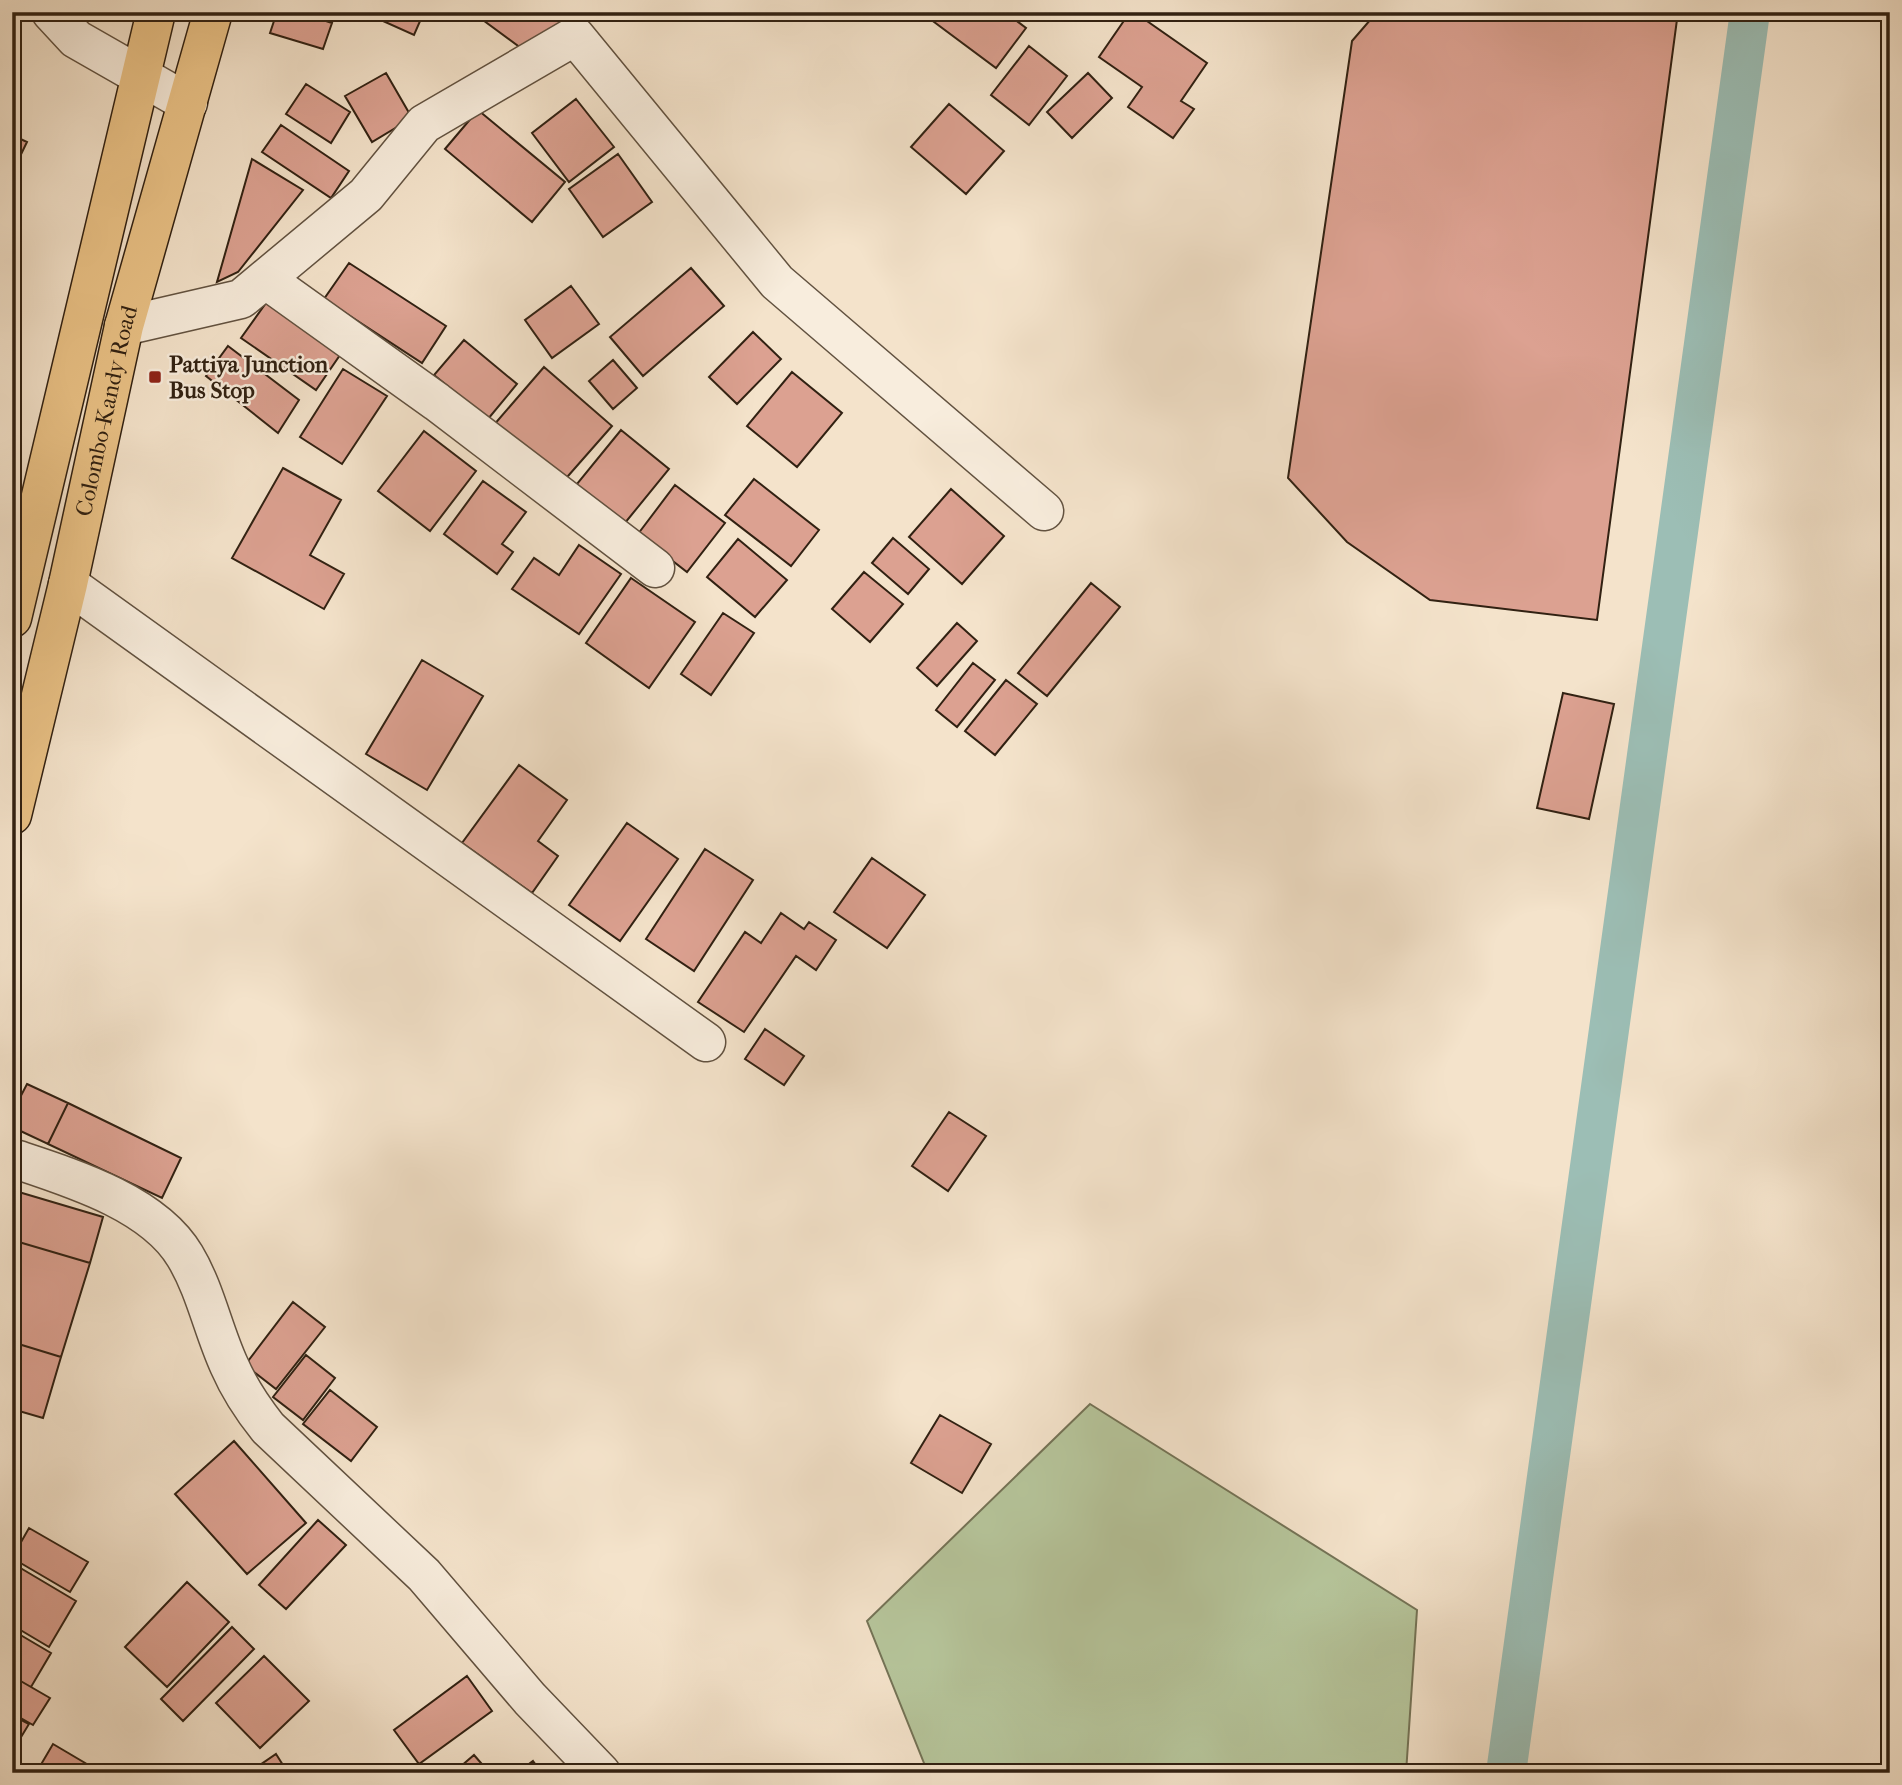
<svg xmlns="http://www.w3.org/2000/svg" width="1902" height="1785" viewBox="0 0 1902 1785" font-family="'IM FELL French Canon',serif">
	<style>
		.green { fill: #b6c59b; stroke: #747356; stroke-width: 2 }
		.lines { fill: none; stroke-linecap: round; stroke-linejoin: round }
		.canal { stroke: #9cbeb5; stroke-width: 40 }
		.building { fill: #dca191; stroke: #312112; stroke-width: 2 }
		.minor-casing { stroke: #625240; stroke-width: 41 }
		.highway-casing { stroke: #312112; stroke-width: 41 }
		.minor { stroke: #f8eddd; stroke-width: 38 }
		.highway { stroke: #eac286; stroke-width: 38 }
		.poi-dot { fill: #8f2418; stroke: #f8eddd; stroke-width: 2.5 }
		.labels { text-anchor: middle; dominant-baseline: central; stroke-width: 5; stroke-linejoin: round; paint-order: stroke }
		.poi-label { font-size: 23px; font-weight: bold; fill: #312112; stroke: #f8eddd; text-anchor: start }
		.street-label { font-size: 23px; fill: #312112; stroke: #f8eddd }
	</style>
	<rect width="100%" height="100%" fill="#f4e3cb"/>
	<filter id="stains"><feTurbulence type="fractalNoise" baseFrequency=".00286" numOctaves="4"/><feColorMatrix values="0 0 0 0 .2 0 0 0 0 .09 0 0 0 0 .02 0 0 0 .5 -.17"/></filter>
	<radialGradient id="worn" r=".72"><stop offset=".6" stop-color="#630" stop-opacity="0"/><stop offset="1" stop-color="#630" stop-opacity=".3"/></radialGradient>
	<path class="green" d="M1090 1404 1417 1610 1406 1773H928L867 1621Z"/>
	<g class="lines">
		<path class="canal" d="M1506 1773 1750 12"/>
	</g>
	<path class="building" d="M277 12H315L314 17 332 23 323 49 270 33Z
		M363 12H424L414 35Z
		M472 12H572L578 17 525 51Z
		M1005 12 1026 28 996 68 922 13Z
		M1130 12H1134L1207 63 1181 101 1194 109 1173 138 1128 107 1142 87 1099 57Z
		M1377 12H1678L1597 620 1430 600 1347 542 1288 478 1352 41Z
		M1029 46 1067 76 1029 125 991 95Z
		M386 73 412 118 372 142 345 96Z
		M1088 73 1112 98 1072 138 1047 112Z
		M306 84 350 112 331 143 286 114Z
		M576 99 614 147 569 182 532 133Z
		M949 104 1004 151 966 194 911 147Z
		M478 110 565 182 532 222 445 149Z
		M281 125 349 171 331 198 262 152Z
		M12 135 27 142 12 173Z
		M618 154 652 202 603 237 569 189Z
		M252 159 303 190 238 272 217 282Z
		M349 263 446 326 422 363 324 299Z
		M691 268 724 306 643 376 610 337Z
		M571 286 599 324 552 358 525 320Z
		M266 303 340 355 316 390 241 338Z
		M753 332 781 359 737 404 709 377Z
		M464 340 517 384 488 419 434 375Z
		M228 346 299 400 278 433 206 376Z
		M613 360 637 388 613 409 589 381Z
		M544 367 612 426 561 484 493 426Z
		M343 369 387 396 342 464 300 437Z
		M792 372 842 413 797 467 747 426Z
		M621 430 669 469 620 529 572 490Z
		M424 431 476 471 430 531 378 491Z
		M283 468 341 500 310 555 344 574 324 609 232 558Z
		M754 479 819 530 791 566 725 515Z
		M483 481 526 512 502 544 513 552 497 574 444 534Z
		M675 485 725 523 687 572 638 534Z
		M951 489 1004 536 962 584 909 537Z
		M893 538 929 569 908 594 872 563Z
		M738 539 787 580 755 617 707 577Z
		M579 545 621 574 579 634 512 589 534 558 559 575Z
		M864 572 903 604 870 642 832 609Z
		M631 578 695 622 649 688 586 643Z
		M1091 583 1120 607 1047 696 1018 673Z
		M723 613 754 633 711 695 681 674Z
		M957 623 977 641 937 686 917 668Z
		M422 660 483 696 427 790 366 754Z
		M973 663 995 680 957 727 936 710Z
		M1006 680 1037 704 995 755 965 731Z
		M1563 693 1614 704 1589 819 1537 808Z
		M519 765 567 800 538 841 558 856 532 893 462 843Z
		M627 823 678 859 620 941 569 905Z
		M705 849 753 880 694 971 646 939Z
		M872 858 925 895 887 948 834 912Z
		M781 913 804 929 809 922 836 940 816 970 796 956 744 1032 698 1002 745 932 761 943Z
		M765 1029 804 1056 784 1085 745 1059Z
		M27 1084 68 1103 48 1144 12 1127V1113Z
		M68 1103 181 1158 162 1198 48 1144Z
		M949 1112 986 1136 948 1191 912 1166Z
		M12 1190 103 1217 90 1263 12 1240Z
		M12 1240 90 1263 61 1357 12 1342Z
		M293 1302 325 1327 276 1389 245 1365Z
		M12 1342 61 1357 43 1418 12 1409Z
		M306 1355 335 1378 303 1420 273 1397Z
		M330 1390 377 1427 351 1461 303 1424Z
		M940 1415 991 1444 962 1493 911 1463Z
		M234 1441 306 1523 247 1574 175 1494Z
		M318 1520 346 1545 286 1609 259 1585Z
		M29 1528 88 1562 70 1592 12 1558Z
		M12 1563 76 1601 49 1647 12 1625Z
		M187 1582 229 1622 167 1687 125 1647Z
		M232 1627 254 1649 183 1721 161 1699Z
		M12 1630 51 1653 31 1687 12 1676Z
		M264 1656 309 1701 260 1748 216 1703Z
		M12 1676 50 1698 33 1725 12 1713Z
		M467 1676 492 1711 419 1764 394 1730Z
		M12 1715 29 1724 12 1752Z
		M53 1744 102 1773H36Z
		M276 1754 288 1773H248Z
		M474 1755 488 1771 485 1773H453Z
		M533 1761 542 1773H517Z"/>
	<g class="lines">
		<defs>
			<path id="minor" d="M51 12 76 39 188 103
				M265 279 437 402 655 568
				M124 326 241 299 366 195 424 124 575 36 777 282 1044 511
				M68 584 706 1042
				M12 1158C69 1177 153 1202 185 1256 205 1289 213 1330 229 1365 239 1388 252 1408 268 1428L424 1575 530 1699 601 1773"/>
			<g id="highway">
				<path d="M12 618 156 12"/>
				<path id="s1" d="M12 815 68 584 124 326 213 12"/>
			</g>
		</defs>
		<use href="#minor" class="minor-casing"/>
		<use href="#highway" class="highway-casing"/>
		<use href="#minor" class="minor"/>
		<use href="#highway" class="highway"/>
	</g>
	<rect class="poi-dot" x="148" y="370" width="14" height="14" rx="3.5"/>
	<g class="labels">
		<g class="poi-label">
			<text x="169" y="364">Pattiya Junction<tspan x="169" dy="26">Bus Stop</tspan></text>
		</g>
		<g class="street-label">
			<text stroke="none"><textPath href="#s1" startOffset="415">Colombo-Kandy Road</textPath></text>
		</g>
	</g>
	<rect width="1902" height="1785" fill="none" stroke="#f4e3cb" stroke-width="42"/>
	<rect x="14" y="14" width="1874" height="1757" fill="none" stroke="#312112" stroke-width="3.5"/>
	<rect x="21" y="21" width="1860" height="1743" fill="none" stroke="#312112" stroke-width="2"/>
	<rect width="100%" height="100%" filter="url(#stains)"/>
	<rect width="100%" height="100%" fill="url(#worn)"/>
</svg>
